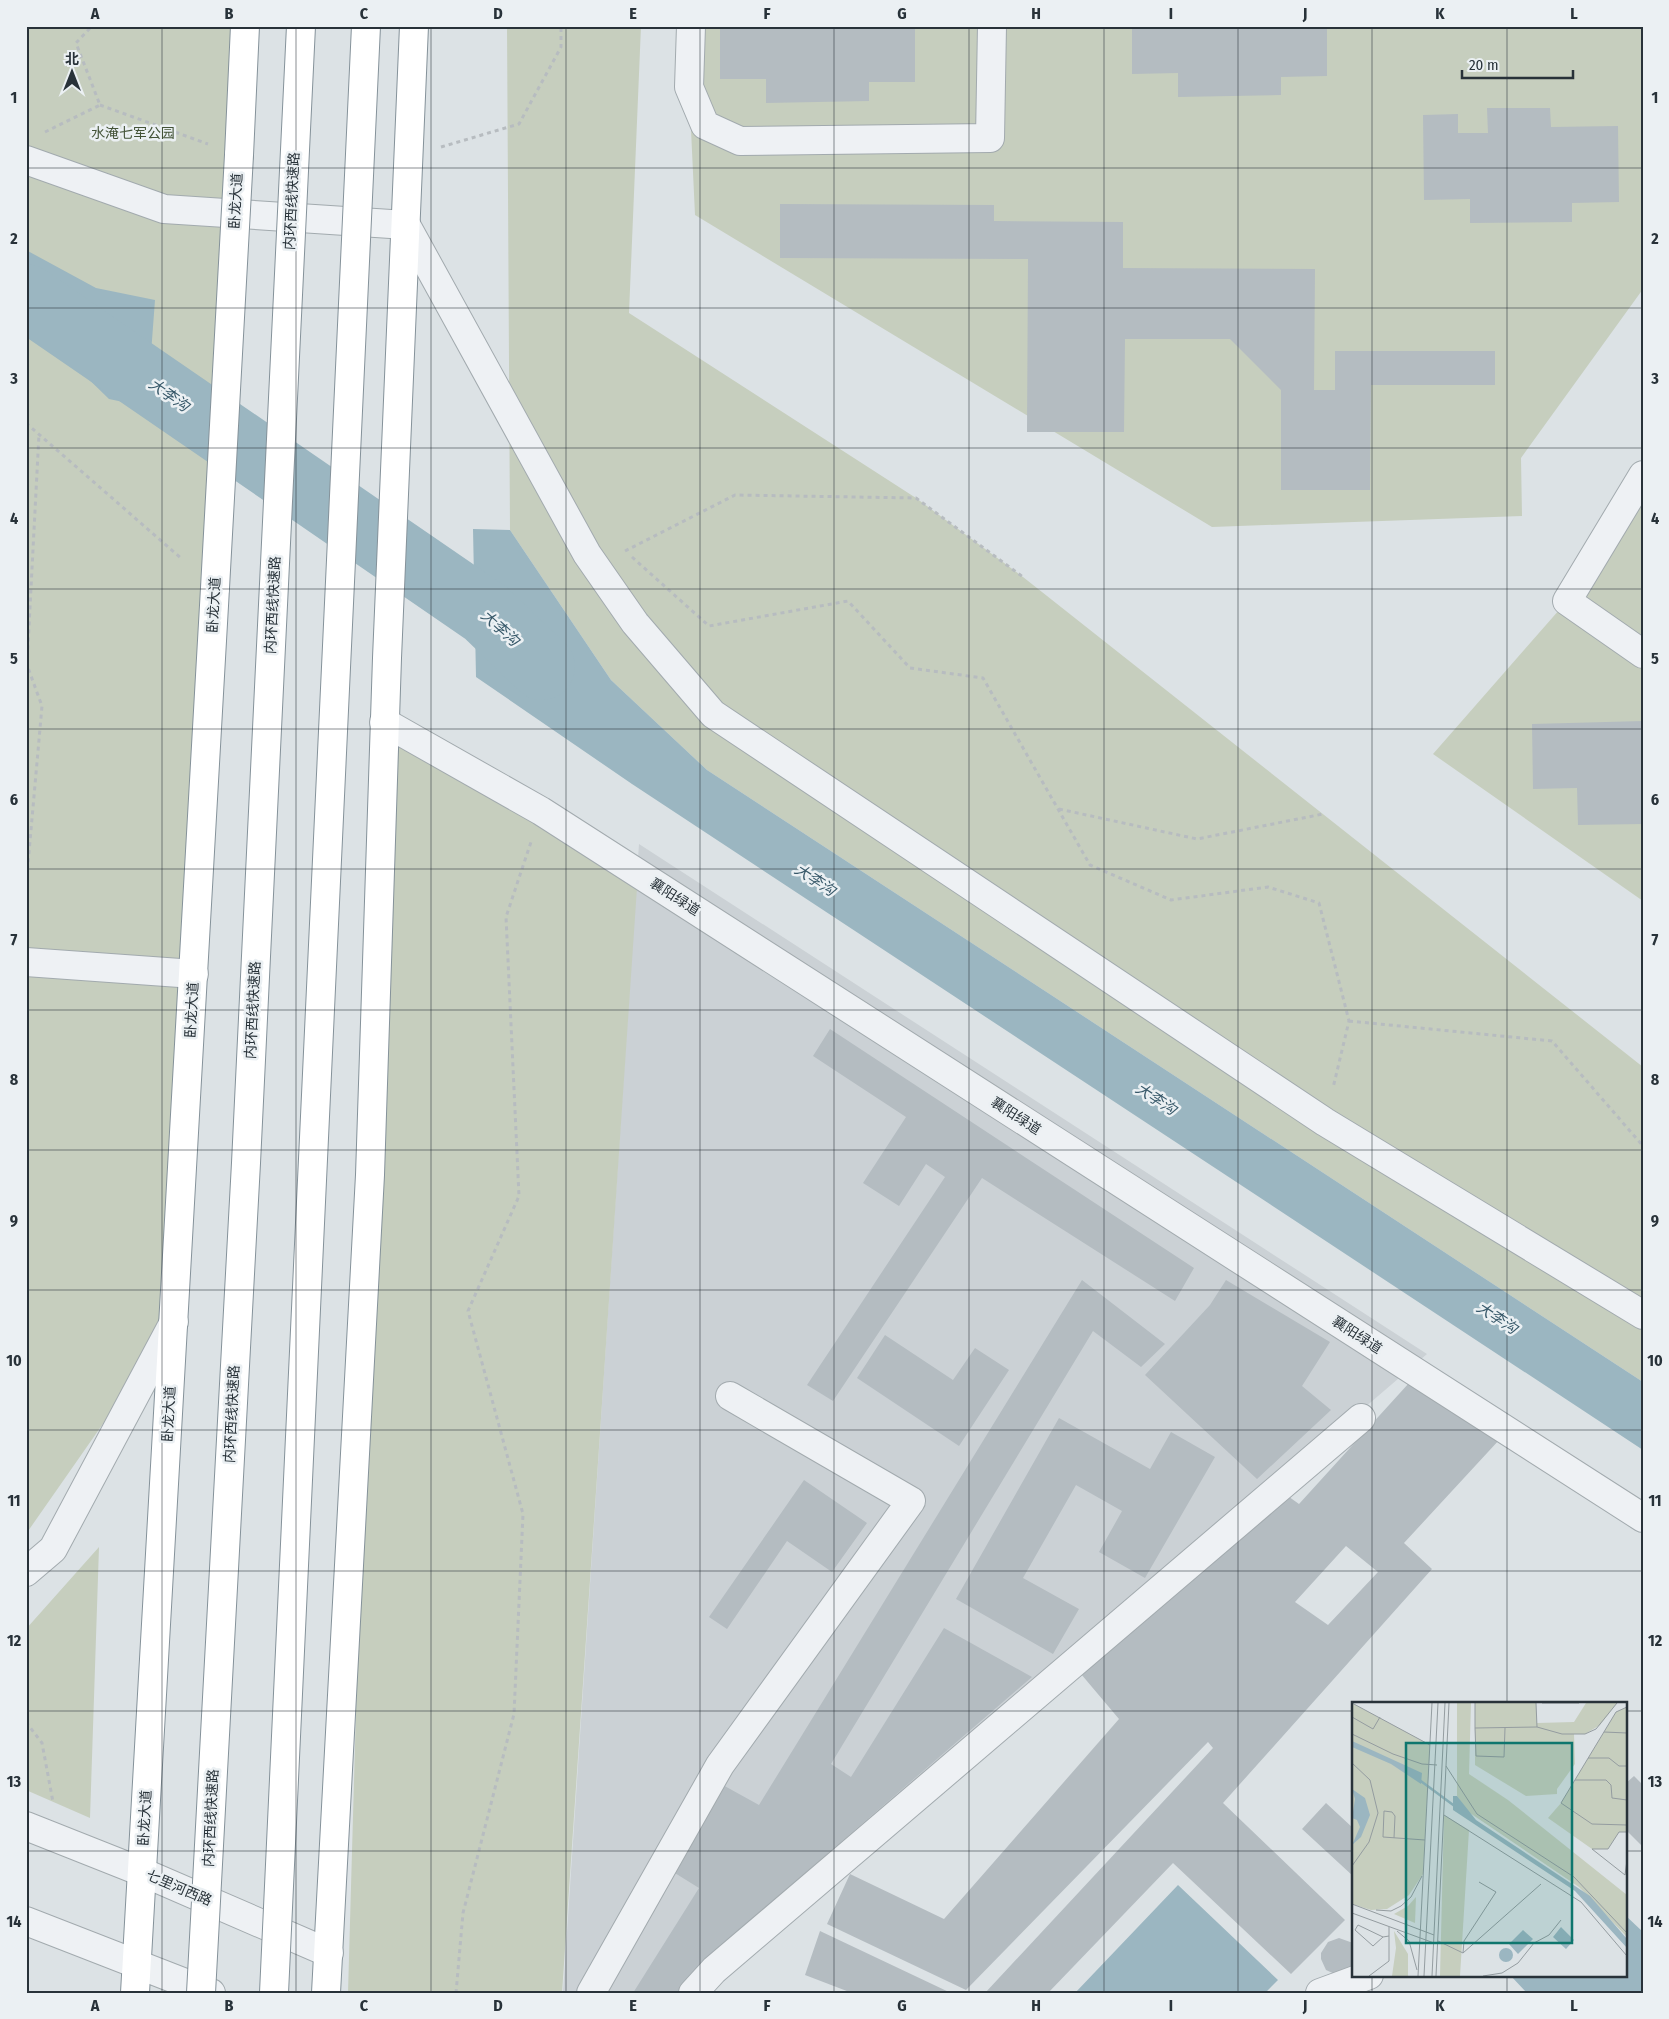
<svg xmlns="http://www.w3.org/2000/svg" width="1669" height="2019" viewBox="0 0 1669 2019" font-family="'Fira Sans Condensed','Noto Sans SC',sans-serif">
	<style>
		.built { fill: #cbd1d5 }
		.green { fill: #c6cebe }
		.water { fill: #9bb6c1 }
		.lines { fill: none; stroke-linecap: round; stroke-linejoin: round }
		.river { stroke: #9bb6c1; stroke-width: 66 }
		.building { fill: #b4bcc1; fill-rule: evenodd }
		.minor-casing { stroke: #a2aaae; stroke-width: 30 }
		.highway-casing { stroke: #85929a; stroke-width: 30 }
		.path { stroke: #b7bcc0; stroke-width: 3; stroke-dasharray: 4 4; stroke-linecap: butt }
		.minor { stroke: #eef1f4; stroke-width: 28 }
		.highway { stroke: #fff; stroke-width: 28 }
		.highway-bridge-casing { stroke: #85929a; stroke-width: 30; stroke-linecap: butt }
		.highway-bridge { stroke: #fff; stroke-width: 28 }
		.grid { fill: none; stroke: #283239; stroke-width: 1; stroke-opacity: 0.55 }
		.labels { text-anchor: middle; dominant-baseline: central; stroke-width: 5; stroke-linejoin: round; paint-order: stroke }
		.park-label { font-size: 14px; fill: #435337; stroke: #ebf0f3 }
		.street-label { font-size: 14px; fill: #283239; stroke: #ebf0f3 }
		.water-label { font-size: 15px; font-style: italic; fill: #375869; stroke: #ebf0f3 }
		.inset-river { fill: none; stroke: #9bb6c1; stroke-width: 2.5 }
		.inset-road { fill: none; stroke: #949ca0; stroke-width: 1 }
		.view { fill: #0f766e; fill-opacity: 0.15; stroke: #0f766e; stroke-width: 2.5 }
		.inset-edge { fill: none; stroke: #283239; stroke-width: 2.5 }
		.neatline { fill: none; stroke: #283239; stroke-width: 2 }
		.grid-label { font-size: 16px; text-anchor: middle; font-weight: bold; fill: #283239 }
	</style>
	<rect width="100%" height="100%" fill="#dce2e5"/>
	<path class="built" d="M639 844 1427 1354 1074 1657 704 1993H563Z"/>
	<path class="green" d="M26 26H245L174 1322 26 1534Z
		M507 26H641L629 313 916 498 1023 577 1643 1067V1382L707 770 611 680 510 530Z
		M691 26H1643V289L1521 458 1522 516 1212 527 695 215 689 87Z
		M1643 475V901L1433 754 1567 601Z
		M384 722 638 873 562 1993H348Z
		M99 1547 90 1818 26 1790V1629Z"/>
	<path class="water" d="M26 250 96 288 155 300 147 407 109 399 33 325 26 321Z
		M473 529 510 530 611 680 707 770 1643 1382V1450L632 784 476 677Z
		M1178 1885 1278 1980 1265 1993H1075Z
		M1625 1915 1643 1932V1993H1527L1510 1975H1625Z"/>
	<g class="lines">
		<path class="river" d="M26 297 486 613 542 667"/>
	</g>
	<path class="building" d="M720 26H915V82H869V101L766 103V79H720Z
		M1132 26H1327V76L1281 77V95L1178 97V73L1132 74Z
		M1487 108H1550L1551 127 1618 126 1619 202 1572 203V222L1470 223V199L1424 200 1423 115 1458 114V133H1488Z
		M780 204 994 205V221L1123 222V268L1315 269 1314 390H1335V351H1495V385H1371L1370 490H1281V390L1230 339H1125L1124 432H1027L1028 259 780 258Z
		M1643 721V824L1578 825 1577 788 1533 789 1532 724Z
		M830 1029 1194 1268 1175 1301 982 1178 833 1401 807 1385 945 1177 926 1164 899 1206 863 1183 906 1117 813 1056Z
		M1082 1280 1165 1344 1141 1367 1093 1331 831 1764 851 1777 944 1628 1032 1677 701 1963 681 1993H633L699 1888 670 1870 721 1784 759 1805Z
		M1226 1280 1330 1342 1302 1386 1331 1410 1257 1479 1145 1375 1210 1305Z
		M885 1335 953 1380 975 1348 1009 1370 959 1446 857 1378Z
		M1409 1383 1500 1439 1404 1543 1432 1569 1223 1803 1345 1920 1291 1974 1173 1863 1048 1993H985L1213 1748 1208 1742 966 1990 827 1924 850 1874 944 1919 1119 1719 1081 1674 1285 1494 1299 1504ZM1346 1546 1378 1572 1328 1625 1295 1602Z
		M1059 1418 1150 1469 1171 1432 1215 1457 1145 1578 1099 1552 1122 1511 1076 1485 1023 1578 1079 1609 1053 1654 956 1599Z
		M804 1480 867 1523 832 1572 787 1541 727 1629 709 1617Z
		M1634 1776 1643 1785V1847L1625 1829V1784Z
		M1326 1803 1353 1828V1876L1302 1829Z
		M820 1931 951 1993H852L805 1975Z
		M1339 1938 1353 1943V1971L1337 1975 1326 1970 1321 1959V1953L1328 1942Z"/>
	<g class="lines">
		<defs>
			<path id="minor" d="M691 26 689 87 705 125 740 141 990 138 992 26
				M26 160 164 209 406 225 587 554 635 623 713 714 1325 1122 1643 1315
				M1643 475 1567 601 1643 654
				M384 722 541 811 1643 1518
				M26 962 194 974
				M26 1572 53 1549 174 1322
				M26 1826 142 1872 329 1953
				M26 1921 211 1993
				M591 1993 720 1765 911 1501 730 1396
				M693 1993 714 1970 1361 1418
				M1320 1993 1369 1975"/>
			<path id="highway" d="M239 155 245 26
				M135 1993 215 588
				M326 1993 370 1175 387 658 414 26"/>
		</defs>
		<use href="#minor" class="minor-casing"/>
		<use href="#highway" class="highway-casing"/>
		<path class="path" d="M100 105 208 144
			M45 132 100 105 76 43 92 26
			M441 147 519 124 561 47V26
			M26 423 182 559
			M625 551 735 495 916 498 1023 577
			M632 557 709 626 848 601 910 668 983 678 1090 865 1171 900 1268 887 1319 903 1349 1021 1333 1088
			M1059 809 1197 839 1323 814
			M26 886 42 706 27 665 39 434
			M1349 1021 1552 1041 1643 1146
			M26 1722 42 1743 53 1802
			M456 1993 463 1913 514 1714 523 1514 468 1311 519 1196 506 917 531 842"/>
		<use href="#minor" class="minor"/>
		<use href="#highway" class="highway"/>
		<defs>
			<path id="highway-bridge" d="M215 588 239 155
				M201 1993 246 1163 301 26
				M274 1993 366 26"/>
		</defs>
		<use href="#highway-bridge" class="highway-bridge-casing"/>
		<use href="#highway-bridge" class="highway-bridge"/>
	</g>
	<path class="grid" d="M162 26V1993M296 26V1993M431 26V1993M566 26V1993M700 26V1993M834 26V1993M969 26V1993M1104 26V1993M1238 26V1993M1372 26V1703M1507 26V1703M26 168H1643M26 308H1643M26 448H1643M26 589H1643M26 729H1643M26 869H1643M26 1010H1643M26 1150H1643M26 1290H1643M26 1430H1643M26 1571H1643M26 1711H1353M1625 1711H1643M26 1851H1353M1625 1851H1643M1372 1975V1993M1507 1975V1993"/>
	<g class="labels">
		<g class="park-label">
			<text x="133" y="133">水淹七军公园</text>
		</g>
		<g class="street-label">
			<text transform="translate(236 201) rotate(-87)">卧龙大道</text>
			<text transform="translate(292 201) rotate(-87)">内环西线快速路</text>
			<text transform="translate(214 605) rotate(-87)">卧龙大道</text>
			<text transform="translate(273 605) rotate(-87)">内环西线快速路</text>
			<text transform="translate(675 897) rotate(33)">襄阳绿道</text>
			<text transform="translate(192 1010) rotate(-87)">卧龙大道</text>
			<text transform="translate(253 1010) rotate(-87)">内环西线快速路</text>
			<text transform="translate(1016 1116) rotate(33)">襄阳绿道</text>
			<text transform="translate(1357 1335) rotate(33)">襄阳绿道</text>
			<text transform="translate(169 1414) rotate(-87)">卧龙大道</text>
			<text transform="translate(232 1414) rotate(-87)">内环西线快速路</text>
			<text transform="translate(145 1818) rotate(-87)">卧龙大道</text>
			<text transform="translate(211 1818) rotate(-87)">内环西线快速路</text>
			<text transform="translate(179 1888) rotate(23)">七里河西路</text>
		</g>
		<g class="water-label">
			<text transform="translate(169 395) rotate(35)">大李沟</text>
			<text transform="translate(500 628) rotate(42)">大李沟</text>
			<text transform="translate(815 880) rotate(33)">大李沟</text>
			<text transform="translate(1156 1099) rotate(33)">大李沟</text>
			<text transform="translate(1497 1318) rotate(33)">大李沟</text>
		</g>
	</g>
	<g transform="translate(1352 1702)">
		<rect width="275" height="275" fill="#dce2e5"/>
		<path d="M0 1 78 43 71 172 57 193 35 207 19 208 0 202ZM105 1H119L117 72 156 98 275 193V235L227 185 115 109 105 94ZM123 1H184L185 21 222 20 234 1H265L248 23 233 32H222L223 62 205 87V92L174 94 123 63ZM275 5V130H267L256 147H240L196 116 209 101 264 10ZM92 113 117 128 108 274H88ZM64 195 63 221 42 212 56 204ZM42 229 56 252V274H40L44 246Z" fill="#c6cebe"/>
		<path d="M0 39 70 71 69 82 39 62 0 45ZM0 87 13 96 18 113 9 135 0 143 8 125 5 118 0 116 3 97ZM101 94H105L124 118 238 194 275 237V246L223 189 101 108ZM209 225 222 238 214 247 201 235ZM171 228 181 237 166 252 157 242ZM147 253a7 7 0 1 1 14 0a7 7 0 1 1-14 0Z" fill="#9bb6c1"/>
		<path class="inset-river" d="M62 74 108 108"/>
		<path class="inset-road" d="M0 1 78 43M123 1V26L185 25M184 1 185 25 210 32H233L244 27 265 1M190 1H227M275 5 264 10 209 101 240 122 275 123M0 15 21 27 28 15M123 26 124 54 152 55 153 26M252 30 275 31M0 32 41 52 70 62 85 63M236 56H257L267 64H275M0 61 18 78 26 111 17 140 0 164M94 64 125 112 222 175 275 231M223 78H254L259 83 260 96 275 98M92 113 229 200 275 254M275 130H267L256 147H240L273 173 275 158M42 136 43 114 40 110 32 109 31 135 73 138M0 202 82 233M24 208 39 209 49 204 59 195 70 174M0 211 82 241M45 229 57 239 65 268M31 235 6 223 3 228 21 244 31 235 37 234M86 239 111 251 112 239 144 190 127 180M111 251 189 182M17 274 37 259V225M66 274 80 1M72 274 86 1M80 274 93 1M84 274 97 1M131 274 150 271 166 261 182 241 197 233 209 218"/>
		<path class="view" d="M54 41H220V241H54Z"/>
		<rect width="275" height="275" class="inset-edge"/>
	</g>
	<rect width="1669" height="2019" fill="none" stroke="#ebf0f3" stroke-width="55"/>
	<g transform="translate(72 72)" stroke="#ebf0f3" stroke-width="4" paint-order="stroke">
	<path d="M0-4L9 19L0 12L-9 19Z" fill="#283239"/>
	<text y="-8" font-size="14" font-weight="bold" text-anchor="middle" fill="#283239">北</text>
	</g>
	<path d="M1462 70v8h111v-8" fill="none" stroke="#283239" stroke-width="2.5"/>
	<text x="1469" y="70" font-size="15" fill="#283239" stroke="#ebf0f3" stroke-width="4" paint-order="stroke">20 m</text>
	<rect x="28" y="28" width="1614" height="1964" class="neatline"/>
	<g class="grid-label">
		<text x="95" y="19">A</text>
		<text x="229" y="19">B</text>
		<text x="364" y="19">C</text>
		<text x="498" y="19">D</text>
		<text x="633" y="19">E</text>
		<text x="767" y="19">F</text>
		<text x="902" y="19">G</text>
		<text x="1036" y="19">H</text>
		<text x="1171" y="19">I</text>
		<text x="1305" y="19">J</text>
		<text x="1440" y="19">K</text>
		<text x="1574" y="19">L</text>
		<text x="14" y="103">1</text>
		<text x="1655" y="103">1</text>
		<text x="14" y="244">2</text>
		<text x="1655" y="244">2</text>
		<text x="14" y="384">3</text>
		<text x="1655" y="384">3</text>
		<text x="14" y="524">4</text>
		<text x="1655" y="524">4</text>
		<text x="14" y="664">5</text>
		<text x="1655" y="664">5</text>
		<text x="14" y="805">6</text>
		<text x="1655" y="805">6</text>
		<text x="14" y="945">7</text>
		<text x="1655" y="945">7</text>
		<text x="14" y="1085">8</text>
		<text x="1655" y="1085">8</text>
		<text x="14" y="1226">9</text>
		<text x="1655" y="1226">9</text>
		<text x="14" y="1366">10</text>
		<text x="1655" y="1366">10</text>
		<text x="14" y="1506">11</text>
		<text x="1655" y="1506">11</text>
		<text x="14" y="1646">12</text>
		<text x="1655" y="1646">12</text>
		<text x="14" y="1787">13</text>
		<text x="1655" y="1787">13</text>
		<text x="14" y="1927">14</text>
		<text x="1655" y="1927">14</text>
		<text x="95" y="2011">A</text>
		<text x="229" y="2011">B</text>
		<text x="364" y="2011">C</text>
		<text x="498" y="2011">D</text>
		<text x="633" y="2011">E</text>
		<text x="767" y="2011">F</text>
		<text x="902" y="2011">G</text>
		<text x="1036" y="2011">H</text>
		<text x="1171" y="2011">I</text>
		<text x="1305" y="2011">J</text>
		<text x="1440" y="2011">K</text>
		<text x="1574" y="2011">L</text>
	</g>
</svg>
